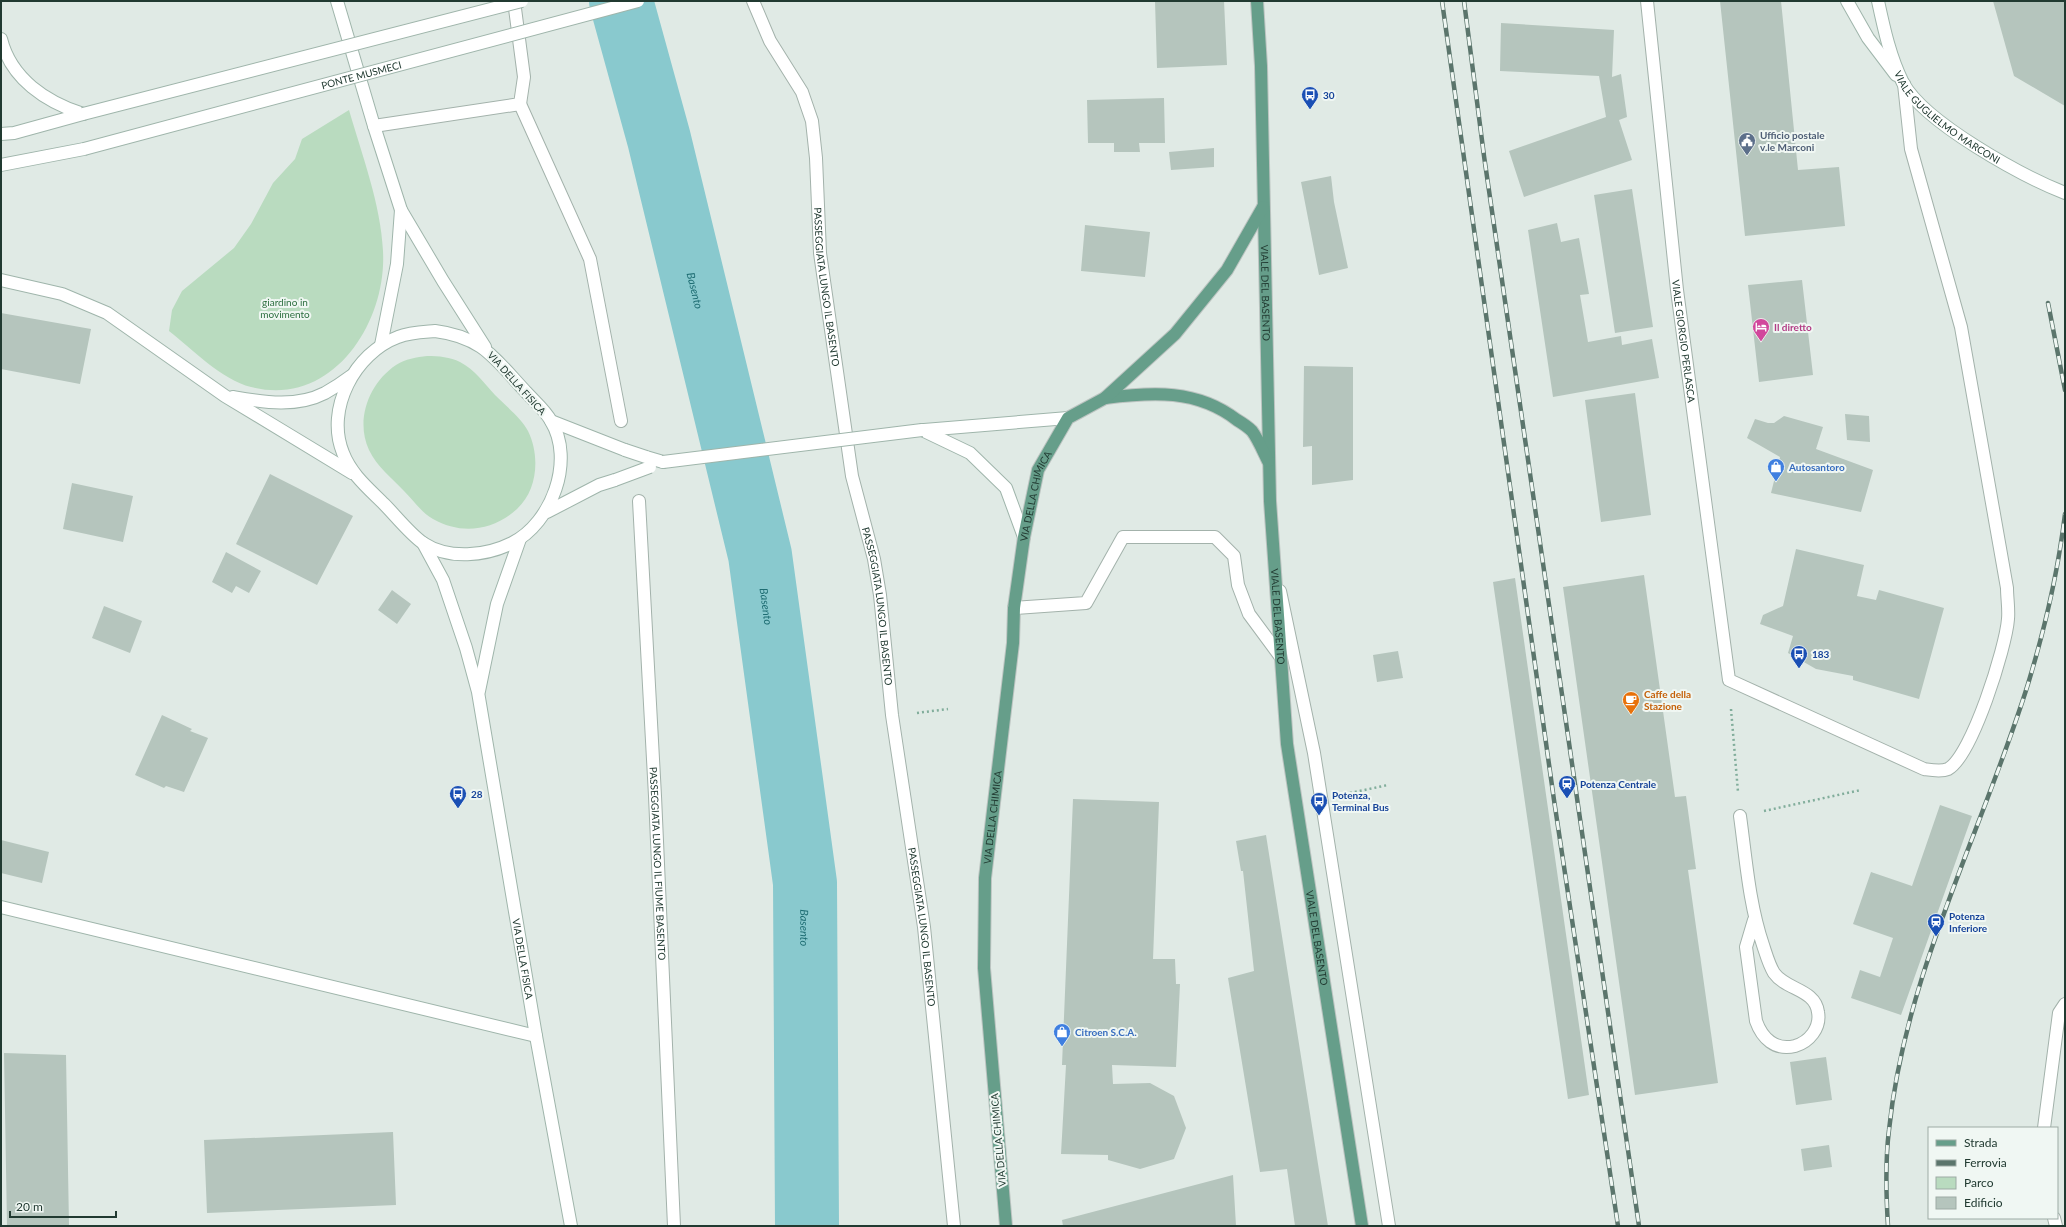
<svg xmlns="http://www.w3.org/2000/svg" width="2066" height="1227" viewBox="0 0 2066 1227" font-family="Lato,sans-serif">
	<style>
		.green { fill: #b9dbbf }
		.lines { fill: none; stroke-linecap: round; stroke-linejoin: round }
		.river { stroke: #89c9ce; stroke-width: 64 }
		.building { fill: #b5c5bd }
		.lane-casing { stroke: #a3b2ab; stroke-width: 14 }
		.street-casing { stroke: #a3b2ab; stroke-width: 14 }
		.secondary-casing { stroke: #9fb5ab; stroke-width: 14 }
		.primary-casing { stroke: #bcc4c1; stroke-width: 14 }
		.path { stroke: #81ad9b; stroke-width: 2.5; stroke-dasharray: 2 3; stroke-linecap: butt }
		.lane { stroke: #fff; stroke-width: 12 }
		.street { stroke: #fff; stroke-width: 12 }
		.secondary { stroke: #fff; stroke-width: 12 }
		.primary { stroke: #669e8a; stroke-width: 12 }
		.rail-casing { stroke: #5b756c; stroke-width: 4.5 }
		.rail { stroke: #f0f7f3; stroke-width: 3; stroke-dasharray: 9; stroke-linecap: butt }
		.secondary-bridge-casing { stroke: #9fb5ab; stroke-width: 14; stroke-linecap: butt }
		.secondary-bridge { stroke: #fff; stroke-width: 12 }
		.labels { text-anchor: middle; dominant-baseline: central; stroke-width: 4; stroke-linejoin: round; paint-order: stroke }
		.street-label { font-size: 10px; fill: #213a31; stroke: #f0f7f3 }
		.transit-label { font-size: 10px; font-weight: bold; fill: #164399; stroke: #f0f7f3; text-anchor: start }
		.service-label { font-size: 10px; font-weight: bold; fill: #4e5e75; stroke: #f0f7f3; text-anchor: start }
		.park-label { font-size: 10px; fill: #2d6f40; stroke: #f0f7f3 }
		.hotel-label { font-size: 10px; font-weight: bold; fill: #b23c85; stroke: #f0f7f3; text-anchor: start }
		.shop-label { font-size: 10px; font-weight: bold; fill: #366cbe; stroke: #f0f7f3; text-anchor: start }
		.food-label { font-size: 10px; font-weight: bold; fill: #c56008; stroke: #f0f7f3; text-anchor: start }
		.water-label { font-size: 11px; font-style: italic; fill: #1e6d73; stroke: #f0f7f3 }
	</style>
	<rect width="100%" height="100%" fill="#e0eae5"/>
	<path class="green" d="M349 110C362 155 381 205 383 251 387 323 332 408 251 387 222 380 192 349 169 331L172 310 182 291 234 248 251 224 273 183 295 159 302 139Z
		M427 356C439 356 450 357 460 362 475 370 484 383 495 395 505 405 522 419 528 431 540 455 538 490 517 509 493 531 461 535 433 519 422 513 413 500 404 491 392 478 377 467 369 450 355 420 369 383 396 365 405 359 417 357 427 356Z"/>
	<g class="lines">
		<path class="river" id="s1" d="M621 1 659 139 760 555 805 883 807 1226"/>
	</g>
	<path class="building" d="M1155 1H1224L1227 65 1157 68Z
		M1720 1H1781L1798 170 1839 167 1845 226 1745 236Z
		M1993 1H2065V106L2014 76Z
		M1501 23 1614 30 1612 77 1621 74 1627 117 1619 120 1632 160 1524 197 1509 151 1606 117 1599 76 1500 71Z
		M1164 98 1165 143H1139L1140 152H1114V143H1088L1087 100Z
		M1214 148V167L1171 170 1169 152Z
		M1331 176 1334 202 1348 268 1319 275 1301 182Z
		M1632 189 1653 327 1615 333 1594 195Z
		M1557 223 1561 242 1579 238 1589 294 1580 295 1588 342 1621 336 1622 345 1652 339 1659 378 1553 397 1528 230Z
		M1085 225 1150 232 1145 277 1081 271Z
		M1802 280 1813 375 1759 382 1748 285Z
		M1 313 91 329 80 384 1 369Z
		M1304 366 1353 367V480L1312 485V446L1303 447Z
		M1635 393 1651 515 1601 522 1585 400Z
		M1845 414 1869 416 1870 442 1847 440Z
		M1784 416 1823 427 1816 449 1873 470 1861 512 1771 493 1780 457 1747 438 1755 419 1768 423H1774Z
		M270 474 353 516 317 585 236 544Z
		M72 483 133 496 123 542 63 529Z
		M1796 549 1864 565 1857 596 1876 600 1879 590 1944 608 1919 699 1853 680V676L1816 669 1788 653 1793 636 1760 624 1763 615 1783 606Z
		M226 552 261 571 249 593 236 586 232 593 212 582Z
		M1644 575 1675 797 1686 796 1696 869 1688 870 1718 1083 1635 1095 1563 587Z
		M1515 578 1589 1095 1568 1099 1493 582Z
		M392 590 411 604 397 624 378 610Z
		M104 606 142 621 130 653 92 638Z
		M1398 651 1403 678 1377 682 1373 655Z
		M162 715 192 729 190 731 208 738 184 792 166 786 164 788 135 775Z
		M1073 799 1159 802 1153 959H1175L1176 984H1180L1176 1067 1112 1065 1113 1084 1150 1083 1174 1096 1186 1128 1174 1159 1140 1169 1108 1160V1155L1061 1154 1066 1065H1062Z
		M1940 805 1972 816 1901 1015 1851 998 1860 970 1880 977 1893 938 1853 924 1871 872 1912 886Z
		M1266 835 1318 1164 1328 1226H1295L1287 1169 1260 1172 1228 978 1254 971 1243 871H1241L1236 841Z
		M1 840 49 852 42 883 1 873Z
		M4 1053 66 1055 69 1226H7Z
		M1826 1057 1832 1100 1796 1105 1790 1062Z
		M393 1132 396 1205 207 1213 204 1140Z
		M1829 1145 1832 1167 1804 1171 1801 1149Z
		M1233 1175 1236 1226H1063L1062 1220Z"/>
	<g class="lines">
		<defs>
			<path id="lane" d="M1280 591 1314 753 1389 1226
				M1014 608 1086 603 1123 537H1215L1234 556 1238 585 1249 614 1280 656
				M1740 816C1746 859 1749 904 1763 945 1766 954 1769 965 1774 973 1786 990 1815 989 1818 1012 1821 1028 1809 1042 1795 1046 1775 1051 1762 1038 1756 1021L1746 947 1754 920
				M2044 1128 2059 1013 2065 1004
				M2054 1218 2056 1226"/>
			<g id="street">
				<path id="s2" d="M753 1 770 41 802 92 812 121 816 158 820 253 852 476 874 559 880 595 892 715 924 927 954 1226"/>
				<path id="s3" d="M1647 1 1677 290 1729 680 1924 769C1931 770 1941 772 1948 769 1972 756 2006 647 2008 619 2009 609 2007 598 2007 588L1961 327 1911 149 1904 84"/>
				<path d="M520 104 590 259 621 421"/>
				<path d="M374 126 520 104 524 77 514 1"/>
				<path id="s4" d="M639 501 655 796 674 1226"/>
			</g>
			<g id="secondary">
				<path d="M337 1 374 126 401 210 443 281 485 347"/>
				<path d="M1847 1 1868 38 1896 75"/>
				<path id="s5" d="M1878 1C1884 29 1890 57 1903 83 1925 123 2022 176 2065 193"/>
				<path d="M1 39C11 79 46 102 83 114"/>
				<path d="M1 134 14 133 83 114"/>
				<path d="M1 165 84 149"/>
				<path d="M1 280 62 294 107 313 225 396 352 473"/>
				<path d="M435 331C483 337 495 359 526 392 534 401 545 410 551 421 575 460 552 523 512 543 486 556 449 560 423 543 410 534 395 515 384 504 368 488 351 474 343 453 325 409 355 353 398 337 410 332 422 332 435 331Z"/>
				<path d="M381 345 397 264 401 210"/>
				<path d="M233 397C263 402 296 408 325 393 334 388 343 382 351 376"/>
				<path d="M551 421 625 450"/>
				<path d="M922 430 970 453 1006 488 1024 537"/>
				<path d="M924 430 1068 418"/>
				<path d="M646 457 663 462"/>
				<path d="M547 512 599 485 615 480"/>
				<path id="s6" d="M423 543 443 580 466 648 478 692 536 1036 571 1226"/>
				<path d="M479 691 497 604 520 539"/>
				<path d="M1 907 536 1036"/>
			</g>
			<g id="primary">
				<path id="s7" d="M1257 1 1261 66 1270 501 1287 744 1362 1226"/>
				<path d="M1105 398C1152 392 1197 389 1237 420 1242 423 1248 427 1252 431 1258 439 1263 451 1268 461"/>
				<path id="s8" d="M1006 1226 984 968 985 878 1013 643 1014 608 1024 537 1038 470 1068 418 1105 398 1175 334 1227 270 1263 207"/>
			</g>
		</defs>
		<use href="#lane" class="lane-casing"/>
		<use href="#street" class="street-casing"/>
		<use href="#secondary" class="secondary-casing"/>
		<use href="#primary" class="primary-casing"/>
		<path class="path" d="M1731 709 1738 792
			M917 713 948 709
			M1345 794 1388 785
			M1764 811 1861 790"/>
		<use href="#lane" class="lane"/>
		<use href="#street" class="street"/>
		<use href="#secondary" class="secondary"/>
		<use href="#primary" class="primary"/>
		<defs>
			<path id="rail" d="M1442 1 1554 800 1618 1226
				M1464 1 1484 156 1639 1226
				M2048 303 2065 390
				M1888 1226C1886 1194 1885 1162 1889 1130 1905 974 1982 832 2028 684 2045 628 2058 572 2065 514"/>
		</defs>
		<use href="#rail" class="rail-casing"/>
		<use href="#rail" class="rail"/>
		<defs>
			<g id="secondary-bridge">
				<path d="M83 114 522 1"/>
				<path id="s9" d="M84 149 638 1"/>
				<path d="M625 450 646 457"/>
				<path d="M663 462 922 430"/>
				<path d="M615 480 650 467"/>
			</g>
		</defs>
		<use href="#secondary-bridge" class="secondary-bridge-casing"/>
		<use href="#secondary-bridge" class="secondary-bridge"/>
	</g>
	<defs>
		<symbol id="bus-pin" viewBox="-11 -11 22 30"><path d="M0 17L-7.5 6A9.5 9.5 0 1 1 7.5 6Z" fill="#1a4fb4" stroke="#f0f7f3"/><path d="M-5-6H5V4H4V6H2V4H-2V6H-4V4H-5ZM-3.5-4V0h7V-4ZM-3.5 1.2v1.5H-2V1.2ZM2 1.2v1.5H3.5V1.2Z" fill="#fff"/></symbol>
		<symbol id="civic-pin" viewBox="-11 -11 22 30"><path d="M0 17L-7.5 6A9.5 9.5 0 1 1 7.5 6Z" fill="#5c6f8a" stroke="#f0f7f3"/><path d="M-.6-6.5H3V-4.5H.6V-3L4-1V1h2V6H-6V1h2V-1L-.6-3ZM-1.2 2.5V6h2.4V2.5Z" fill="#fff"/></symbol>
		<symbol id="hotel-pin" viewBox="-11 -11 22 30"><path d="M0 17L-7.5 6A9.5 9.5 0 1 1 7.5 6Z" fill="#d1479c" stroke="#f0f7f3"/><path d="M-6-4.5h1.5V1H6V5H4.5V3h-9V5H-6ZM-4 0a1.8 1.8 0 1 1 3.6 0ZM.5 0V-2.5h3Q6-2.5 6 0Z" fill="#fff"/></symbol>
		<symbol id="shop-pin" viewBox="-11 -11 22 30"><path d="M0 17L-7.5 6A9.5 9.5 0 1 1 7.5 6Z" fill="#3f7fe0" stroke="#f0f7f3"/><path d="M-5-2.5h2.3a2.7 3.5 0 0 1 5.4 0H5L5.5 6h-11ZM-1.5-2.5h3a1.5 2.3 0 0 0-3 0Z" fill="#fff"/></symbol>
		<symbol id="cafe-pin" viewBox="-11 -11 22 30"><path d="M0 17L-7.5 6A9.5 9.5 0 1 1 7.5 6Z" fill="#e8710a" stroke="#f0f7f3"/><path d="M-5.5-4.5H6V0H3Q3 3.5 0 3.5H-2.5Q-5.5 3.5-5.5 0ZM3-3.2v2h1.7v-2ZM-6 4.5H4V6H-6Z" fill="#fff"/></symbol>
		<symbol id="station-pin" viewBox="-11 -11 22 30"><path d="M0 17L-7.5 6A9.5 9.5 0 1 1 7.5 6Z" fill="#1a4fb4" stroke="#f0f7f3"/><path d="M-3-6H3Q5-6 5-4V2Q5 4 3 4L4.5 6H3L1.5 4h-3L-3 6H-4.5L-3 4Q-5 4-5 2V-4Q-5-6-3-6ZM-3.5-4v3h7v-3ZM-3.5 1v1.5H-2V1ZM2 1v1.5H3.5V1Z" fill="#fff"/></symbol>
	</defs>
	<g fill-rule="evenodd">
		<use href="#bus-pin" x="1300" y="85" width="20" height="27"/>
		<use href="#civic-pin" x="1737" y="131" width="20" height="27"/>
		<use href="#hotel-pin" x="1751" y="317" width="20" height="27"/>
		<use href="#shop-pin" x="1766" y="457" width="20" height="27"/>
		<use href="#bus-pin" x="1789" y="644" width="20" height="27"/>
		<use href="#cafe-pin" x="1621" y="690" width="20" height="27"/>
		<use href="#station-pin" x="1557" y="774" width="20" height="27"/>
		<use href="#bus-pin" x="448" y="784" width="20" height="27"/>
		<use href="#bus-pin" x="1309" y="791" width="20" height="27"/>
		<use href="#station-pin" x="1926" y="912" width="20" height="27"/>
		<use href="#shop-pin" x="1052" y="1022" width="20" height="27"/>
	</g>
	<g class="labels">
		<g class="street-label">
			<text stroke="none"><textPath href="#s9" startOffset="287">PONTE MUSMECI</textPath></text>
			<text stroke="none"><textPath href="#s5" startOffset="142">VIALE GUGLIELMO MARCONI</textPath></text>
			<text stroke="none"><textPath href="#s2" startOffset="301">PASSEGGIATA LUNGO IL BASENTO</textPath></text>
			<text stroke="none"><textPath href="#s7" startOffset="292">VIALE DEL BASENTO</textPath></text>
			<text stroke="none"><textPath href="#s3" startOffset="342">VIALE GIORGIO PERLASCA</textPath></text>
			<text transform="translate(517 383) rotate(48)">VIA DELLA FISICA</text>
			<text stroke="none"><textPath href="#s8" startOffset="735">VIA DELLA CHIMICA</textPath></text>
			<text stroke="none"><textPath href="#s2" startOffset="625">PASSEGGIATA LUNGO IL BASENTO</textPath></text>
			<text stroke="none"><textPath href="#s7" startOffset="616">VIALE DEL BASENTO</textPath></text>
			<text stroke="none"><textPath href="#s8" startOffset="410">VIA DELLA CHIMICA</textPath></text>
			<text stroke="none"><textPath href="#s4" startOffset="363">PASSEGGIATA LUNGO IL FIUME BASENTO</textPath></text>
			<text stroke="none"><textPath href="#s2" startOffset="949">PASSEGGIATA LUNGO IL BASENTO</textPath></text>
			<text stroke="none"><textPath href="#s7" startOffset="940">VIALE DEL BASENTO</textPath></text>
			<text stroke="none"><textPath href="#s6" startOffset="430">VIA DELLA FISICA</textPath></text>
			<text transform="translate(998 1140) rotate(-95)">VIA DELLA CHIMICA</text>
		</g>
		<g class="transit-label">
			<text x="1323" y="95">30</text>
			<text x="1812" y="654">183</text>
			<text x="1580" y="784">Potenza Centrale</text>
			<text x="471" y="794">28</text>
			<text x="1332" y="795">Potenza,<tspan x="1332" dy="12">Terminal Bus</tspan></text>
			<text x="1949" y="916">Potenza<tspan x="1949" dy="12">Inferiore</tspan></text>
		</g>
		<g class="service-label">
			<text x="1760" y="135">Ufficio postale<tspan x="1760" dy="12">v.le Marconi</tspan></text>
		</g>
		<g class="park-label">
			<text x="285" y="302">giardino in<tspan x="285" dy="12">movimento</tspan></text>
		</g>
		<g class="hotel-label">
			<text x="1774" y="327">Il diretto</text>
		</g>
		<g class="shop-label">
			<text x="1789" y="467">Autosantoro</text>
			<text x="1075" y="1032">Citroen S.C.A.</text>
		</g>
		<g class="food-label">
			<text x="1644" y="694">Caffe della<tspan x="1644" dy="12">Stazione</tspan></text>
		</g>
		<g class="water-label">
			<text stroke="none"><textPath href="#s1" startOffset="299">Basento</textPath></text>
			<text stroke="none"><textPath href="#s1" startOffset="623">Basento</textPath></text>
			<text stroke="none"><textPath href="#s1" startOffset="947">Basento</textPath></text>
		</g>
	</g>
	<rect width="2066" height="1227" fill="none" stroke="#213a31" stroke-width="4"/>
	<rect x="1928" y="1127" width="130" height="92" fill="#f0f7f3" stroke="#9daba5"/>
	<rect x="1936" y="1140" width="20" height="6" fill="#669e8a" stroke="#9daba5"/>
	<text x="1964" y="1147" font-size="12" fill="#213a31">Strada</text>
	<rect x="1936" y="1160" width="20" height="6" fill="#5b756c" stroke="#9daba5"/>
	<text x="1964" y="1167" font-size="12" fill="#213a31">Ferrovia</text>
	<rect x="1936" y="1177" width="20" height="12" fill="#b9dbbf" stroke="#9daba5"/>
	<text x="1964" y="1187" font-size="12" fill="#213a31">Parco</text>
	<rect x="1936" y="1197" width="20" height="12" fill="#b5c5bd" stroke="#9daba5"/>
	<text x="1964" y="1207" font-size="12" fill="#213a31">Edificio</text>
	<path d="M10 1211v6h106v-6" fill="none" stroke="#213a31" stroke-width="2"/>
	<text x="16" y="1211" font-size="12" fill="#213a31" stroke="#f0f7f3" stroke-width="3" paint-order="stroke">20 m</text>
</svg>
